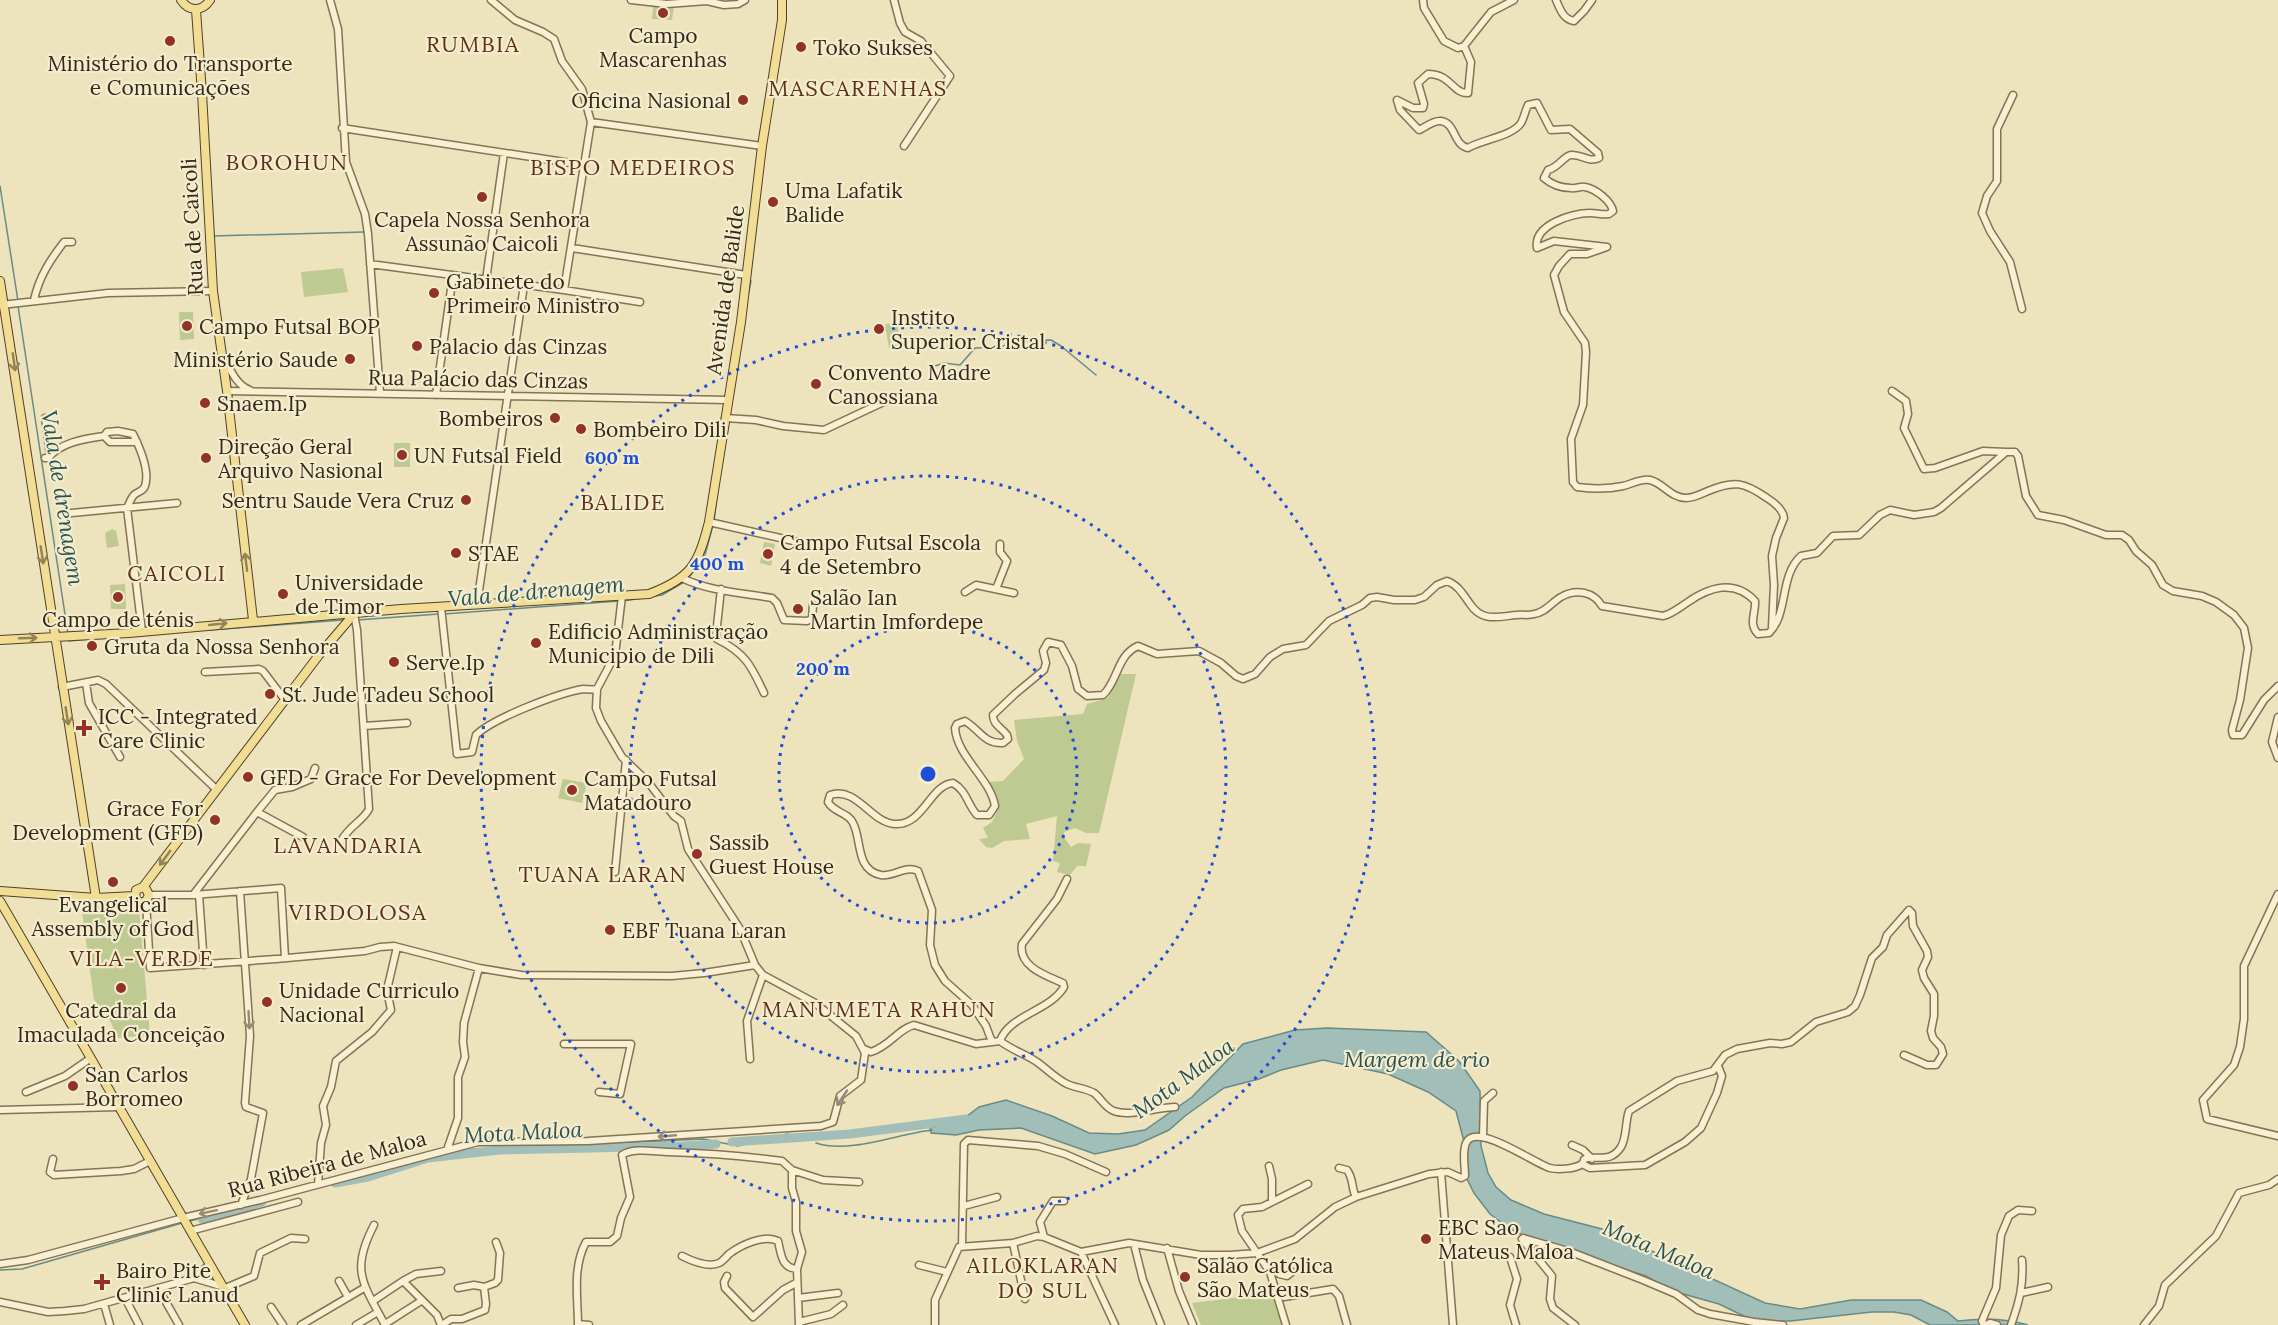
<svg xmlns="http://www.w3.org/2000/svg" width="2278" height="1325" viewBox="0 0 2278 1325" font-family="Lora,serif">
	<style>
		.green { fill: #beca92 }
		.water { fill: #a1beb8; stroke: #698b86; stroke-width: 1.5 }
		.lines { fill: none; stroke-linecap: round; stroke-linejoin: round }
		.stream { stroke: #698b86; stroke-width: 1.5 }
		.river { stroke: #a1beb8; stroke-width: 9 }
		.minor-casing { stroke: #847357; stroke-width: 9 }
		.major-casing { stroke: #51412b; stroke-width: 10 }
		.minor { stroke: #f8f0d0; stroke-width: 6 }
		.major { stroke: #f1dd94; stroke-width: 8 }
		.oneway { stroke: #928358 }
		.oneway2 { stroke: #968c76 }
		.ring { fill: none; stroke: #1d4ed8; stroke-width: 3; stroke-dasharray: 3 6 }
		.poi-dot { fill: #923128; stroke: #f4edcd; stroke-width: 2 }
		.labels { text-anchor: middle; dominant-baseline: central; stroke-width: 4.5; stroke-linejoin: round; paint-order: stroke }
		.poi-label { font-size: 21px; fill: #34291b; stroke: #f4edcd; text-anchor: start }
		.street-label { font-size: 21px; fill: #34291b; stroke: #f4edcd }
		.neighbourhood-label { font-size: 22px; letter-spacing: 1.5px; fill: #5f301b; stroke: #f4edcd }
		.water-label { font-size: 22px; font-style: italic; fill: #2b5253; stroke: #f4edcd }
		.centre { fill: #1d4ed8; stroke: #f4edcd; stroke-width: 3 }
		.ring-label { font-size: 18px; text-anchor: middle; font-weight: bold; fill: #1d4ed8; stroke: #f4edcd; stroke-width: 4.5; stroke-linejoin: round; paint-order: stroke }
	</style>
	<rect width="100%" height="100%" fill="#ede3bd"/>
	<path class="green" d="M653 6 674 7 672 20 652 19Z
		M343 268 348 292 304 297 301 272Z
		M179 312H193L194 339 180 340Z
		M897 323 901 346 889 348 885 324Z
		M394 443H410V467H394Z
		M112 529 116 531 119 546 107 548 105 533Z
		M764 542 775 544 771 566 760 563Z
		M125 584 126 609H111L110 585Z
		M1119 674H1136L1099 833H1086L1075 828 1064 832 1065 839 1071 847 1078 843 1091 844 1086 866H1077L1070 875 1057 872 1060 863 1053 861 1057 816 1026 824 1030 839 1004 841 992 848 986 847 979 839 988 838 983 828 992 822 998 809 988 782 1003 781 1024 759 1017 741 1014 720 1083 714 1087 704 1108 698Z
		M563 779 587 783 582 803 558 798Z
		M81 904 104 906V908L114 906 139 909 150 1035 118 1038 106 1012 94 1000Z
		M1273 1293 1282 1325H1201L1192 1303Z"/>
	<path class="water" d="M1327 1028 1426 1032 1459 1061 1480 1091 1481 1146 1488 1173 1496 1187 1511 1200 1544 1214 1606 1230 1765 1303 1800 1309 1851 1300H1921L1947 1312 1958 1321C1983 1318 2005 1318 2028 1325H1930L1911 1315 1894 1312H1872L1790 1321H1754L1719 1304 1669 1290 1646 1276 1537 1242 1510 1229 1490 1214 1474 1193 1467 1179V1153L1456 1111 1428 1092 1388 1074 1323 1060 1281 1070 1259 1079 1224 1088 1185 1116 1169 1130 1136 1145 1095 1154 1021 1128 979 1130 956 1135 931 1133 930 1128 963 1119 979 1107 1006 1100 1052 1116 1089 1133 1118 1134 1145 1130 1192 1097 1243 1044 1295 1030Z"/>
	<g class="lines">
		<path class="stream" d="M0 186 18 301
			M213 236 364 232
			M747 301 751 281
			M18 306 68 634
			M932 367 944 363 960 365 975 348 1002 347 1011 341 1051 340 1061 346 1096 375
			M714 521 717 496
			M689 577 705 555 713 525
			M623 601 662 595 684 582
			M444 614 619 601
			M357 620 439 614
			M210 630 343 620
			M69 638V641L89 639
			M782 1135 788 1134
			M816 1143C850 1154 897 1134 932 1130
			M456 1150 703 1139 738 1146 745 1144
			M190 1221 231 1210
			M0 1270 22 1269 182 1223"/>
		<path class="river" d="M732 1142 850 1134 966 1119
			M335 1183 368 1177 428 1158 499 1150 684 1146 716 1144
			M202 1219 262 1202"/>
		<defs>
			<path id="minor" d="M330 0 338 29 346 162 365 214 368 234 380 393
				M491 0 515 20 543 32 554 39 562 61 582 89 591 122 762 146
				M631 0 667 4 707 1 724 5 738 4 745 0
				M894 0 900 23 905 32 921 41 950 76 904 146
				M1423 0 1424 8 1444 41 1458 48 1464 46 1491 12 1514 0
				M1556 0C1560 9 1563 19 1574 21L1584 11 1592 0
				M1464 46 1471 62 1468 93C1453 94 1451 74 1428 74L1418 83 1424 104 1423 108H1413L1397 100 1400 110 1419 130C1426 127 1433 120 1441 121 1456 123 1453 145 1468 148 1481 140 1513 136 1521 123 1524 118 1525 111 1528 105L1537 103 1551 130 1570 129 1598 153 1599 158C1588 163 1582 154 1571 155 1565 155 1558 168 1548 170L1544 178C1551 184 1561 188 1571 188 1575 189 1581 186 1585 187 1596 189 1611 201 1613 211L1609 214C1603 215 1597 213 1590 213 1572 213 1533 225 1537 248L1554 241 1607 247 1587 254H1570L1559 266 1554 275 1564 312 1585 343 1586 352 1583 405 1571 439 1573 482 1577 487C1592 489 1609 489 1623 486 1632 484 1641 478 1650 480 1663 483 1671 498 1686 498 1694 498 1701 494 1708 491 1734 480 1744 482 1767 498 1775 503 1783 509 1784 518L1776 538 1772 556 1774 585 1772 627
				M2013 95 1997 129V181L1987 196 1982 213 1990 231 2010 262 2022 309
				M342 128 584 165
				M572 248 746 275
				M370 264 564 290 640 302
				M486 280 504 153
				M564 290 591 122
				M34 300C39 277 50 260 64 242H72
				M1 305 108 293 213 291
				M224 357C230 369 236 385 250 390
				M227 391 728 400
				M1892 391 1906 401 1908 414 1904 428 1924 469 1935 468 1983 451 2006 452
				M436 395 453 275
				M45 418 50 455
				M725 418 756 420 783 426 824 430 890 399
				M137 442H110L104 436 107 432 118 431 133 434C140 448 150 471 145 486 143 492 138 491 134 495 131 498 129 504 127 508L142 631
				M45 458H48C61 442 84 439 104 436
				M61 514 177 503
				M709 522 807 544
				M682 578C708 591 743 593 772 598L777 603 784 620 807 621 812 619 813 605
				M721 589 716 635 717 639C745 653 751 665 764 693
				M996 589 1007 561 1000 552V544
				M965 592 976 585 1014 593
				M477 604 524 285
				M441 607 457 754 472 752 476 735C493 718 559 693 583 689 588 689 592 690 597 689
				M205 672 259 669 263 671 285 700
				M86 683 89 703 120 757
				M62 687 98 680 106 684 216 789
				M2278 717 2272 742 2278 758
				M364 726 407 723
				M303 837 257 812 275 790 292 787 311 779 315 768
				M341 841C350 825 363 821 369 809L357 630 354 614
				M615 872 626 760
				M240 891 250 1036 245 1103 246 1107 263 1113 251 1179 241 1205
				M2278 894 2244 966V1019L2240 1047 2234 1065 2203 1100 2207 1119 2278 1136
				M149 895H193L281 888 285 958
				M193 895 257 812
				M199 895 204 965
				M146 901 150 968 276 959 365 951 380 947 394 946 479 968 521 975 672 976 704 973 755 965
				M82 928 83 932
				M1000 1041C1009 1015 1050 1011 1064 987L1063 983C1047 976 1018 967 1022 944L1057 899 1067 879
				M992 1042 986 1026 972 1005 945 981 935 965 930 945 932 910 918 871C905 865 894 877 881 875 855 870 862 839 853 823 848 812 834 813 828 802L830 795C857 786 871 823 895 824 923 826 930 785 953 783 967 791 967 804 977 815H989L995 806C990 778 957 757 955 728L957 724 965 721C980 730 984 744 1003 743L1008 739 1007 735C1001 727 993 725 993 715L1015 694 1044 670 1046 663 1043 651 1048 642 1061 645 1072 666 1078 689 1087 696 1103 695C1118 681 1117 655 1138 646L1157 654 1199 651 1221 663 1236 676 1243 679 1255 674 1270 657 1283 649 1306 645 1329 621 1362 605 1370 598 1377 597 1394 600H1415L1424 597 1437 585 1447 581C1458 585 1463 594 1470 604 1482 622 1497 617 1516 615 1522 614 1528 616 1534 614 1545 613 1552 602 1561 597 1576 588 1594 592 1602 606L1663 616C1672 614 1680 607 1688 602 1710 587 1734 579 1755 601 1756 613 1748 624 1758 634L1769 633C1789 613 1779 576 1801 556L1817 553 1833 536 1859 535 1880 515 1890 510 1914 515 1934 512 1941 508 2006 452H2015L2018 456 2026 496 2038 515 2064 520 2106 535H2122L2129 540 2136 551 2152 565 2163 585 2173 591 2202 596 2216 602 2234 615 2244 628 2248 648 2240 700 2232 730 2233 735H2242L2264 700 2278 686
				M564 1044H631L620 1094 599 1092
				M864 1049 871 1052C890 1046 898 1029 914 1025L976 1044 1000 1041C1012 1050 1025 1054 1037 1062 1047 1069 1055 1078 1067 1084 1076 1088 1085 1088 1094 1093 1101 1098 1105 1108 1114 1111 1130 1117 1158 1107 1175 1107
				M750 1059 747 1021 763 975
				M26 1092 65 1076 91 1058
				M0 1110 118 1107
				M1483 1137 1484 1101 1493 1093
				M1572 1145 1583 1150 1592 1159
				M447 1150 458 1118V1077L465 1057 463 1042 464 1023 479 968
				M53 1159 50 1172 54 1175 121 1171 134 1169 150 1161
				M1582 1164 1590 1168 1645 1165 1685 1142 1701 1128 1717 1093 1722 1076 1718 1066
				M1269 1166 1272 1179V1202
				M1339 1168 1347 1170C1354 1179 1351 1188 1356 1197
				M792 1170 823 1180 859 1182
				M1441 1172 1453 1325
				M318 1184 321 1143 326 1125 323 1106 331 1087 336 1061 372 1032 391 1010 387 990 397 947
				M964 1206 997 1197
				M374 1225C350 1271 363 1283 385 1325
				M190 1231 298 1202
				M1044 1237 1040 1222 1053 1201H1064
				M1013 1243 1025 1299
				M1134 1244 1143 1280 1161 1325
				M962 1246 964 1144 968 1140 1038 1146 1065 1154 1106 1172
				M1167 1248 1179 1291 1193 1325
				M1081 1252 1129 1243 1201 1255H1230L1257 1253 1295 1239 1335 1207 1356 1197 1429 1174 1448 1172 1461 1178 1465 1176C1465 1166 1462 1152 1466 1143 1476 1121 1535 1164 1550 1168 1558 1170 1575 1169 1582 1164 1586 1160 1581 1159 1588 1158 1602 1157 1612 1161 1621 1147 1627 1137 1625 1122 1629 1111L1677 1081 1713 1071 1725 1055 1737 1049 1770 1043 1782 1044 1791 1042 1816 1022 1848 1012 1855 1006 1860 995 1872 958 1883 947 1887 935 1909 910 1912 913 1913 926 1927 951 1928 957 1922 970 1924 978 1934 994V1016L1931 1031 1933 1038 1941 1047 1943 1054 1936 1065H1927L1904 1055
				M1081 1252 1115 1325
				M682 1256C692 1261 708 1268 719 1263 723 1261 726 1257 729 1254 741 1245 764 1234 778 1241 781 1253 781 1268 797 1269
				M1510 1257 1517 1279 1510 1305 1516 1325
				M0 1264 28 1260 183 1218 260 1200 478 1142 588 1141 821 1126 833 1122 840 1096 861 1080 865 1053 856 1036 815 1003 763 975 755 965 740 929 688 849 681 821 674 816 648 782 622 757 601 721 596 708 597 689 615 655 622 596
				M919 1265 947 1272
				M1268 1265 1279 1274 1287 1276 1292 1272
				M727 1276 724 1282 725 1288 753 1317 783 1290 796 1283
				M194 1278 209 1265
				M339 1281 348 1297
				M403 1281 416 1274 441 1271
				M484 1287 495 1283 498 1280 500 1253 496 1242
				M158 1288 179 1325
				M223 1289 254 1276 260 1253 291 1238 305 1239
				M1277 1290 1284 1297 1333 1289 1339 1296 1347 1325
				M2021 1293 2048 1287
				M125 1298 139 1325
				M798 1298 838 1293
				M373 1301 403 1281 437 1315 441 1325
				M0 1302 48 1312 65 1311 84 1309 194 1278 221 1286
				M104 1304 110 1325
				M271 1307 283 1325
				M799 1322 831 1314 843 1305
				M385 1324 421 1301
				M578 1324 589 1325
				M301 1325 364 1288
				M356 1325 378 1312
				M442 1325 451 1319H462L485 1310 486 1304 484 1287 474 1285 458 1288
				M578 1325C578 1298 572 1268 586 1242H610L617 1236 621 1218 630 1197 622 1155C634 1147 655 1152 669 1152 707 1153 744 1156 782 1161L792 1170V1188L796 1202V1231L802 1252 797 1269 799 1325
				M935 1325V1300L959 1247 1013 1243 1037 1236 1044 1237 1081 1252
				M1286 1325 1270 1272 1242 1231 1238 1215 1243 1209 1262 1207 1308 1184
				M1575 1325 1553 1308 1550 1299 1552 1276 1522 1239 1523 1238 1571 1252 1643 1280 1676 1294 1698 1310 1710 1314 1754 1322 1783 1325
				M1984 1325 1982 1321 1996 1288 2001 1235 2009 1216 2018 1210 2032 1211
				M1986 1325 1990 1323 1997 1325
				M2011 1325C2019 1303 2024 1284 2022 1260
				M2144 1325 2159 1306 2165 1285 2216 1236 2239 1193 2269 1185 2278 1179"/>
			<path id="major" d="M181 0C189 12 202 12 210 0
				M196 10 202 93 213 291 227 391 253 620
				M0 281 96 898
				M0 640 129 633 401 609 649 594C691 578 698 565 709 522L741 322 762 146 782 20V0
				M143 887 146 889 149 895 146 901 141 903 135 899 136 890 143 887 319 655 354 614
				M0 891 96 898 134 896
				M0 901 245 1325"/>
		</defs>
		<use href="#minor" class="minor-casing"/>
		<use href="#major" class="major-casing"/>
		<use href="#minor" class="minor"/>
		<use href="#major" class="major"/>
	</g>
	<defs><path id="oneway-shaft" d="M-6 0H5M1.5-3L5.5 0L1.5 3" fill="none" stroke-width="1.6" stroke-linecap="round" stroke-linejoin="round" transform="scale(1.5)"/></defs>
	<g class="oneway">
		<use href="#oneway-shaft" transform="translate(14 362) rotate(82)"/>
		<use href="#oneway-shaft" transform="translate(42 555) rotate(81)"/>
		<use href="#oneway-shaft" transform="translate(246 562) rotate(-97)"/>
		<use href="#oneway-shaft" transform="translate(218 624) rotate(-6)"/>
		<use href="#oneway-shaft" transform="translate(28 638) rotate(-2)"/>
		<use href="#oneway-shaft" transform="translate(67 716) rotate(81)"/>
		<use href="#oneway-shaft" transform="translate(165 858) rotate(126)"/>
	</g>
	<g class="oneway2">
		<use href="#oneway-shaft" transform="translate(249 1020) rotate(87)"/>
		<use href="#oneway-shaft" transform="translate(842 1098) rotate(124)"/>
		<use href="#oneway-shaft" transform="translate(667 1136) rotate(175)"/>
		<use href="#oneway-shaft" transform="translate(208 1212) rotate(168)"/>
	</g>
	<g class="ring">
		<circle cx="928" cy="774" r="149"/>
		<circle cx="928" cy="774" r="298"/>
		<circle cx="928" cy="774" r="447"/>
	</g>
	<g class="poi-dot">
		<circle cx="663" cy="13" r="6"/>
		<circle cx="170" cy="41" r="6"/>
		<circle cx="801" cy="47" r="6"/>
		<circle cx="743" cy="100" r="6"/>
		<circle cx="482" cy="197" r="6"/>
		<circle cx="773" cy="202" r="6"/>
		<circle cx="434" cy="293" r="6"/>
		<circle cx="187" cy="326" r="6"/>
		<circle cx="879" cy="329" r="6"/>
		<circle cx="417" cy="346" r="6"/>
		<circle cx="350" cy="359" r="6"/>
		<circle cx="816" cy="384" r="6"/>
		<circle cx="205" cy="403" r="6"/>
		<circle cx="555" cy="418" r="6"/>
		<circle cx="581" cy="429" r="6"/>
		<circle cx="402" cy="455" r="6"/>
		<circle cx="206" cy="458" r="6"/>
		<circle cx="466" cy="500" r="6"/>
		<circle cx="456" cy="553" r="6"/>
		<circle cx="768" cy="554" r="6"/>
		<circle cx="283" cy="594" r="6"/>
		<circle cx="118" cy="597" r="6"/>
		<circle cx="798" cy="609" r="6"/>
		<circle cx="536" cy="643" r="6"/>
		<circle cx="92" cy="646" r="6"/>
		<circle cx="394" cy="662" r="6"/>
		<circle cx="270" cy="694" r="6"/>
		<path d="M81 719h6v6h6v6h-6v6h-6v-6h-6v-6h6z"/>
		<circle cx="248" cy="777" r="6"/>
		<circle cx="572" cy="790" r="6"/>
		<circle cx="215" cy="820" r="6"/>
		<circle cx="697" cy="854" r="6"/>
		<circle cx="113" cy="882" r="6"/>
		<circle cx="610" cy="930" r="6"/>
		<circle cx="121" cy="988" r="6"/>
		<circle cx="267" cy="1002" r="6"/>
		<circle cx="73" cy="1086" r="6"/>
		<circle cx="1426" cy="1239" r="6"/>
		<circle cx="1185" cy="1277" r="6"/>
		<path d="M99 1273h6v6h6v6h-6v6h-6v-6h-6v-6h6z"/>
	</g>
	<g class="labels">
		<g class="poi-label">
			<text x="663" y="35" text-anchor="middle">Campo<tspan x="663" dy="24">Mascarenhas</tspan></text>
			<text x="813" y="47">Toko Sukses</text>
			<text x="170" y="63" text-anchor="middle">Ministério do Transporte<tspan x="170" dy="24">e Comunicações</tspan></text>
			<text x="731" y="100" text-anchor="end">Oficina Nasional</text>
			<text x="785" y="190">Uma Lafatik<tspan x="785" dy="24">Balide</tspan></text>
			<text x="482" y="219" text-anchor="middle">Capela Nossa Senhora<tspan x="482" dy="24">Assunão Caicoli</tspan></text>
			<text x="446" y="281">Gabinete do<tspan x="446" dy="24">Primeiro Ministro</tspan></text>
			<text x="891" y="317">Instito<tspan x="891" dy="24">Superior Cristal</tspan></text>
			<text x="199" y="326">Campo Futsal BOP</text>
			<text x="429" y="346">Palacio das Cinzas</text>
			<text x="338" y="359" text-anchor="end">Ministério Saude</text>
			<text x="828" y="372">Convento Madre<tspan x="828" dy="24">Canossiana</tspan></text>
			<text x="217" y="403">Snaem.Ip</text>
			<text x="543" y="418" text-anchor="end">Bombeiros</text>
			<text x="593" y="429">Bombeiro Dili</text>
			<text x="218" y="446">Direção Geral<tspan x="218" dy="24">Arquivo Nasional</tspan></text>
			<text x="414" y="455">UN Futsal Field</text>
			<text x="454" y="500" text-anchor="end">Sentru Saude Vera Cruz</text>
			<text x="780" y="542">Campo Futsal Escola<tspan x="780" dy="24">4 de Setembro</tspan></text>
			<text x="468" y="553">STAE</text>
			<text x="295" y="582">Universidade<tspan x="295" dy="24">de Timor</tspan></text>
			<text x="810" y="597">Salão Ian<tspan x="810" dy="24">Martin Imfordepe</tspan></text>
			<text x="118" y="619" text-anchor="middle">Campo de ténis</text>
			<text x="548" y="631">Edificio Administração<tspan x="548" dy="24">Municipio de Dili</tspan></text>
			<text x="104" y="646">Gruta da Nossa Senhora</text>
			<text x="406" y="662">Serve.Ip</text>
			<text x="282" y="694">St. Jude Tadeu School</text>
			<text x="98" y="716">ICC - Integrated<tspan x="98" dy="24">Care Clinic</tspan></text>
			<text x="260" y="777">GFD - Grace For Development</text>
			<text x="584" y="778">Campo Futsal<tspan x="584" dy="24">Matadouro</tspan></text>
			<text x="203" y="808" text-anchor="end">Grace For<tspan x="203" dy="24">Development (GFD)</tspan></text>
			<text x="709" y="842">Sassib<tspan x="709" dy="24">Guest House</tspan></text>
			<text x="113" y="904" text-anchor="middle">Evangelical<tspan x="113" dy="24">Assembly of God</tspan></text>
			<text x="622" y="930">EBF Tuana Laran</text>
			<text x="279" y="990">Unidade Curriculo<tspan x="279" dy="24">Nacional</tspan></text>
			<text x="121" y="1010" text-anchor="middle">Catedral da<tspan x="121" dy="24">Imaculada Conceição</tspan></text>
			<text x="85" y="1074">San Carlos<tspan x="85" dy="24">Borromeo</tspan></text>
			<text x="1438" y="1227">EBC Sao<tspan x="1438" dy="24">Mateus Maloa</tspan></text>
			<text x="1197" y="1265">Salão Católica<tspan x="1197" dy="24">São Mateus</tspan></text>
			<text x="116" y="1270">Bairo Pite<tspan x="116" dy="24">Clinic Lanud</tspan></text>
		</g>
		<g class="street-label">
			<text transform="translate(192 227) rotate(-93)">Rua de Caicoli</text>
			<text transform="translate(725 290) rotate(-82)">Avenida de Balide</text>
			<text transform="translate(478 379) rotate(1)">Rua Palácio das Cinzas</text>
			<text transform="translate(327 1164) rotate(-15)">Rua Ribeira de Maloa</text>
		</g>
		<g class="neighbourhood-label">
			<text x="473" y="44">RUMBIA</text>
			<text x="858" y="88">MASCARENHAS</text>
			<text x="287" y="162">BOROHUN</text>
			<text x="633" y="167">BISPO MEDEIROS</text>
			<text x="623" y="502">BALIDE</text>
			<text x="177" y="573">CAICOLI</text>
			<text x="348" y="845">LAVANDARIA</text>
			<text x="603" y="874">TUANA LARAN</text>
			<text x="358" y="912">VIRDOLOSA</text>
			<text x="142" y="958">VILA-VERDE</text>
			<text x="879" y="1009">MANUMETA RAHUN</text>
			<text x="1043" y="1265">AILOKLARAN<tspan x="1043" dy="25">DO SUL</tspan></text>
		</g>
		<g class="water-label">
			<text transform="translate(63 498) rotate(81)">Vala de drenagem</text>
			<text transform="translate(536 591) rotate(-5)">Vala de drenagem</text>
			<text x="1417" y="1059">Margem de rio</text>
			<text transform="translate(1183 1078) rotate(-36)">Mota Maloa</text>
			<text transform="translate(523 1132) rotate(-3)">Mota Maloa</text>
			<text transform="translate(1659 1249) rotate(23)">Mota Maloa</text>
		</g>
	</g>
	<circle cx="928" cy="774" r="9" class="centre"/>
	<g class="ring-label">
		<text x="612" y="464">600 m</text>
		<text x="717" y="570">400 m</text>
		<text x="823" y="675">200 m</text>
	</g>
</svg>
